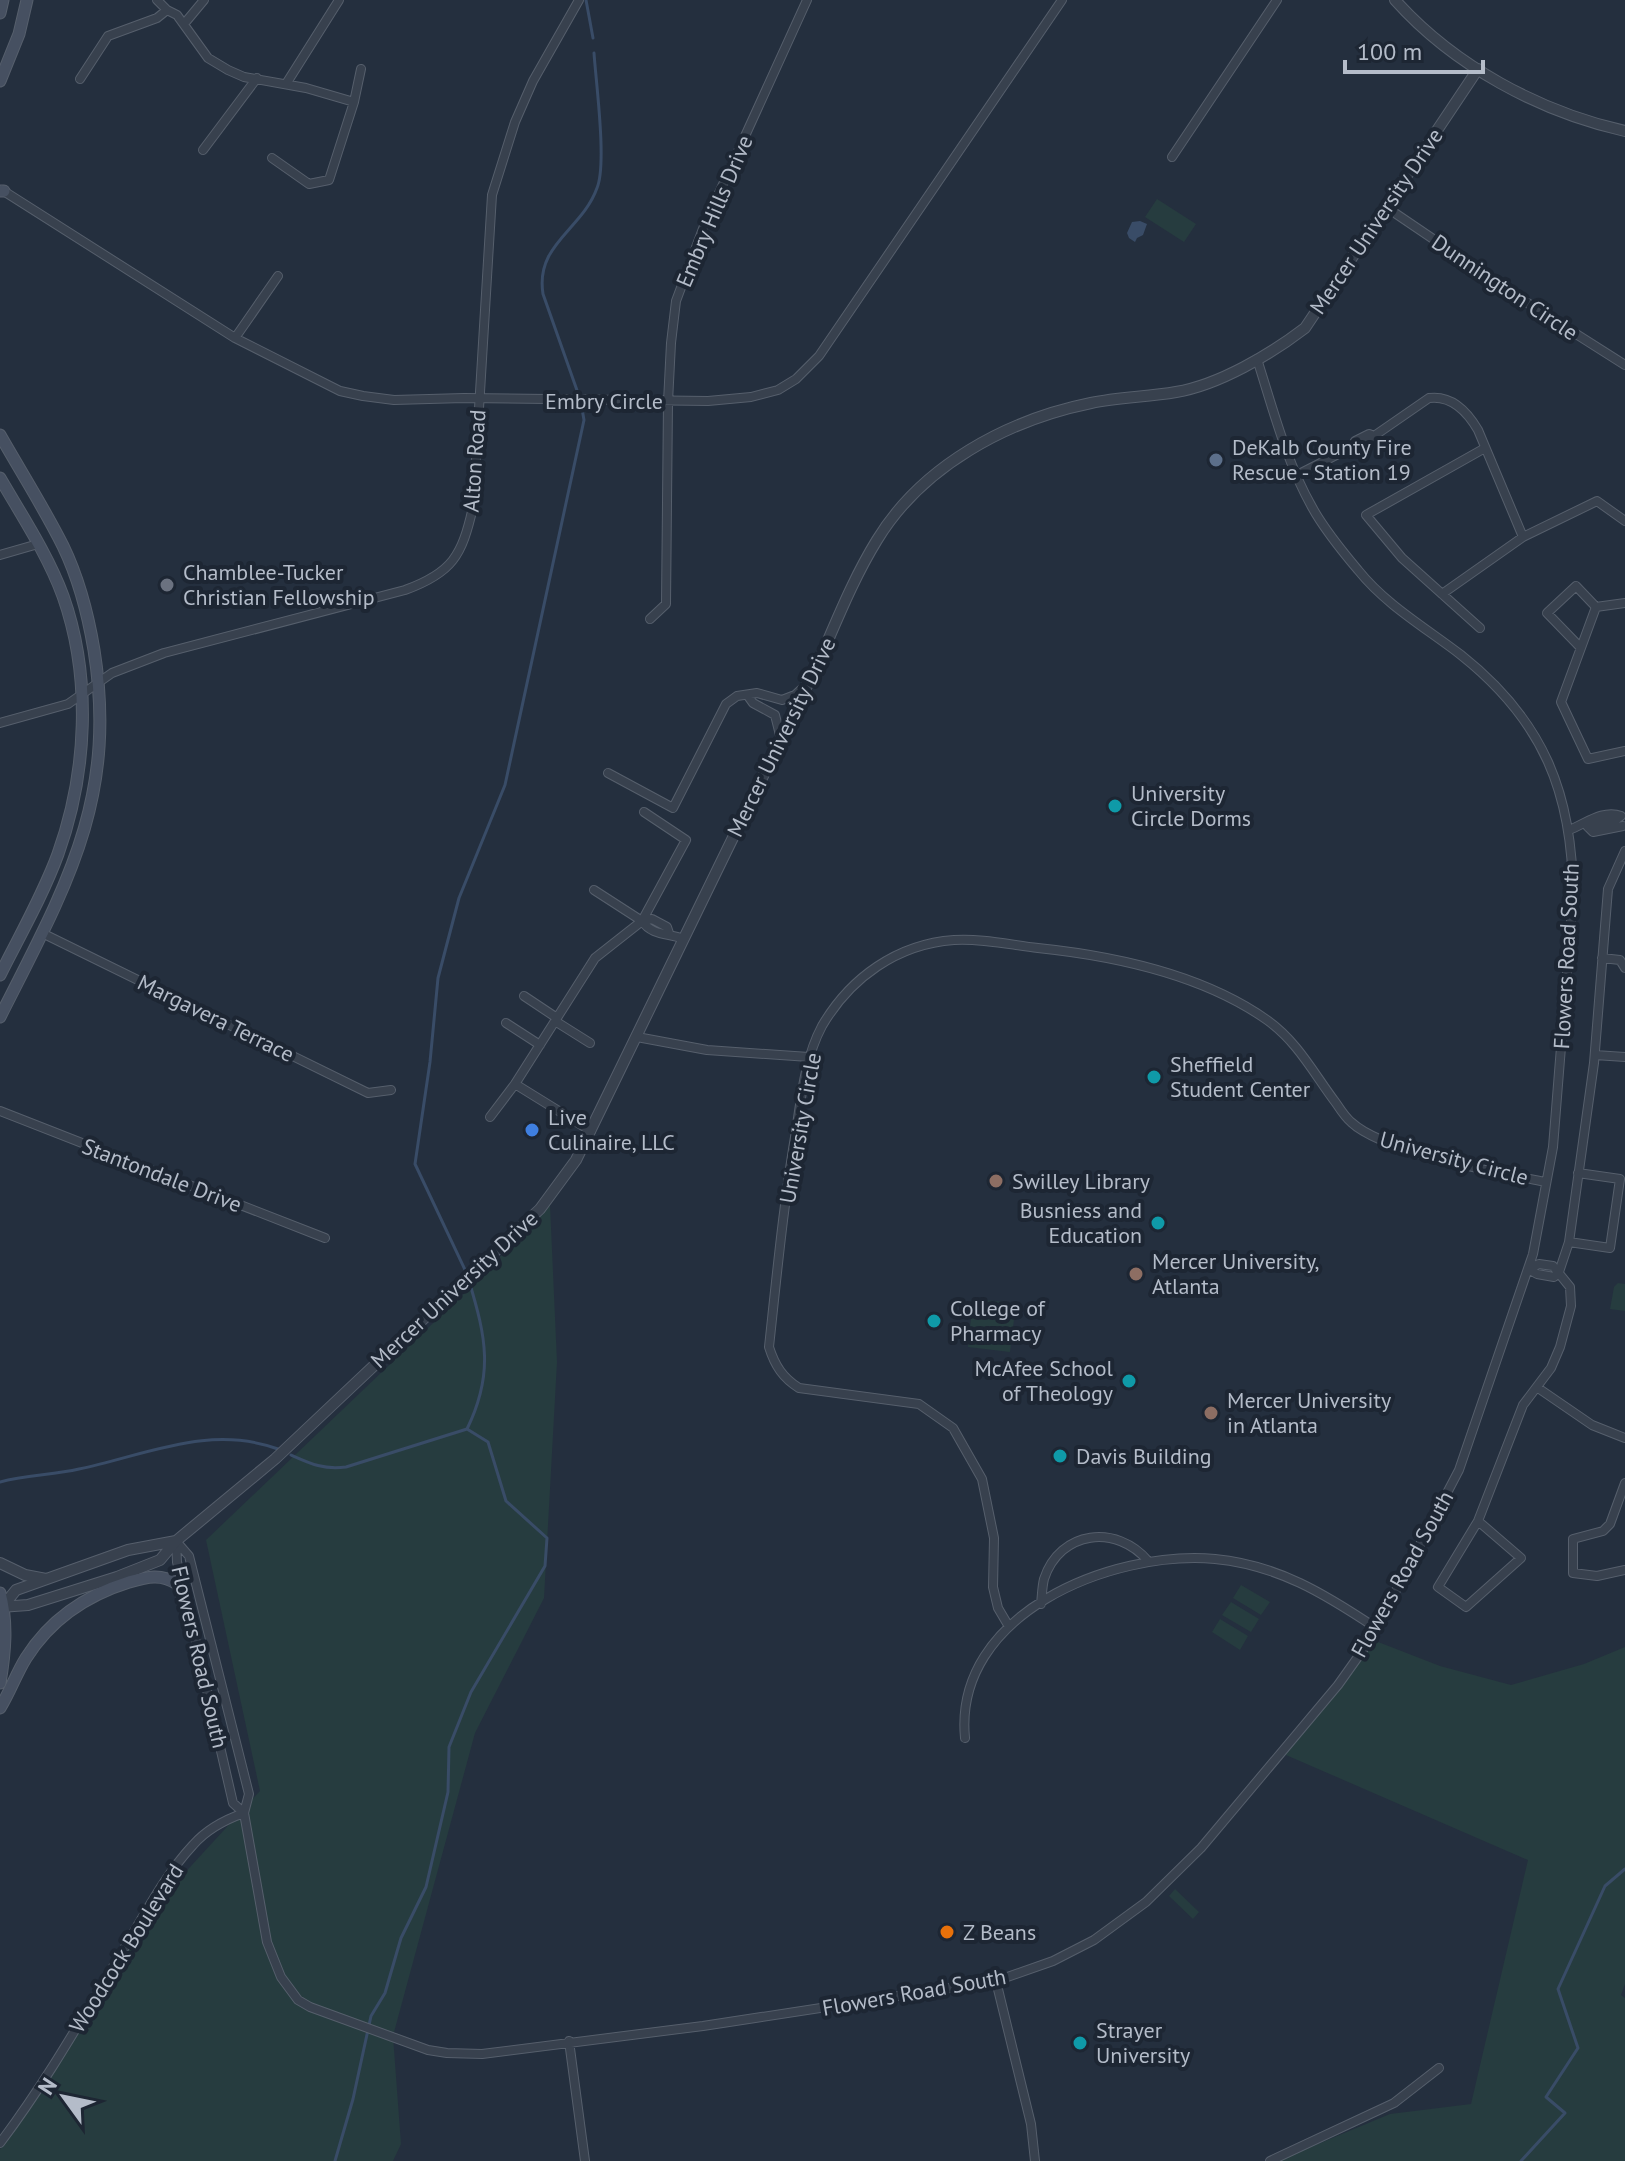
<svg xmlns="http://www.w3.org/2000/svg" width="1625" height="2161" viewBox="0 0 1625 2161" font-family="'PT Sans',sans-serif">
	<style>
		.green { fill: #263c3f }
		.water { fill: #394c67 }
		.lines { fill: none; stroke-linecap: round; stroke-linejoin: round }
		.stream { stroke: #394c67; stroke-width: 3 }
		.minor-casing { stroke: #565f6c; stroke-width: 10 }
		.tertiary-casing { stroke: #565f6c; stroke-width: 12 }
		.secondary-casing { stroke: #565f6c; stroke-width: 13 }
		.minor { stroke: #38414e; stroke-width: 8 }
		.tertiary { stroke: #38414e; stroke-width: 10 }
		.secondary { stroke: #465061; stroke-width: 11 }
		.service-dot { fill: #5c6f8a; stroke: #1d2633; stroke-width: 3 }
		.worship-dot { fill: #6b7280; stroke: #1d2633; stroke-width: 3 }
		.culture-dot { fill: #0f9aa8; stroke: #1d2633; stroke-width: 3 }
		.shop-dot { fill: #3f7fe0; stroke: #1d2633; stroke-width: 3 }
		.education-dot { fill: #8d6e63; stroke: #1d2633; stroke-width: 3 }
		.food-dot { fill: #e8710a; stroke: #1d2633; stroke-width: 3 }
		.labels { text-anchor: middle; dominant-baseline: central; stroke-width: 8; stroke-linejoin: round; paint-order: stroke }
		.street-label { font-size: 22px; fill: #b4bcc9; stroke: #1d2633 }
		.poi-label { font-size: 22px; fill: #b4bcc9; stroke: #1d2633; text-anchor: start }
	</style>
	<rect width="100%" height="100%" fill="#242f3e"/>
	<path class="green" d="M1157 199 1196 224 1184 242 1145 217Z
		M550 1205 557 1362 544 1598 475 1733 393 2036 401 2144 393 2161H0V2149L22 2118 135 1927 260 1791 206 1540 475 1283Z
		M1618 1283 1625 1284V1311L1610 1309 1614 1287Z
		M973 1299 1016 1303 1010 1352 968 1347Z
		M1241 1585 1270 1602 1261 1615 1233 1598Z
		M1231 1602 1259 1619 1251 1632 1222 1615Z
		M1220 1619 1248 1636 1240 1650 1212 1632Z
		M1373 1640 1440 1666 1511 1685 1584 1664 1625 1647V1984L1621 1995 1625 1998V2161H1277L1390 2114 1471 2104 1528 1860 1279 1752Z
		M1175 1889 1199 1912 1193 1919 1169 1896Z"/>
	<path class="water" d="M1140 221 1147 224 1143 235 1137 238 1135 242 1129 238 1127 233 1132 222Z"/>
	<g class="lines">
		<path class="stream" d="M586 0 593 38
			M579 396 543 294C535 244 582 230 597 188 607 164 596 83 594 53
			M467 1274 415 1164 430 1062 438 978 459 898 505 785 584 420 581 403
			M467 1429C494 1374 486 1337 469 1281
			M291 1455C311 1464 324 1470 346 1467L467 1429 488 1442 506 1501 547 1538 545 1566 471 1692 449 1747 448 1792 426 1887 401 1938 385 1993 371 2016 353 2099 335 2161
			M0 1482C25 1475 53 1475 79 1469 146 1455 210 1424 278 1449
			M1521 2161 1565 2113 1546 2097 1578 2048 1558 1989 1605 1886 1625 1869"/>
		<defs>
			<path id="minor" d="M157 0 167 10 177 15 208 58 228 70 244 77 306 88 354 102 329 180 309 184 272 158
				M184 24 204 0
				M80 79 108 36 157 18 167 10
				M286 84 339 0
				M354 102 361 69
				M203 150 257 78
				M1172 157 1277 0
				M2 190 235 338 340 391 363 396 394 400 464 398 708 401 751 397 778 390 796 379 819 356 1062 0
				M1386 207 1532 306 1625 365
				M235 338 278 276
				M1352 447 1355 441 1369 434 1374 436
				M1297 475 1352 447 1358 448 1372 441 1374 436 1429 398C1452 395 1467 411 1478 430L1523 537
				M0 555 38 544
				M1442 594 1523 537 1597 501 1625 521
				M1596 607 1561 702 1588 759 1625 751
				M1596 607 1625 603
				M650 619 666 604 668 402 671 343 676 301 704 226 807 0
				M1480 628 1402 558 1366 515 1485 448
				M1580 647 1547 613 1576 586 1596 607
				M748 696 753 703 775 715 781 739
				M0 723 68 704 112 673 164 653 405 590C452 573 462 556 473 507L492 195 515 122 533 81 579 0
				M608 773 673 808 726 704 737 696 757 693 782 700 795 695 805 686
				M1587 826 1593 832 1623 826
				M1569 830C1585 824 1603 809 1621 816L1616 820 1588 827
				M594 890 642 921C652 936 669 933 684 939
				M642 921 652 919 667 927 669 933
				M42 933 368 1093 391 1090
				M1602 958 1620 960 1625 968
				M524 996 557 1018
				M555 1021 590 1043
				M506 1023 540 1045
				M637 1037 707 1050 809 1057
				M1595 1055 1625 1057
				M515 1084 591 1131
				M0 1111 325 1238
				M490 1117 515 1084 595 958 642 921 686 840 644 812
				M1569 1242 1610 1248 1620 1179 1578 1173
				M1528 1269 1537 1274 1554 1277 1559 1272 1569 1242 1594 1063 1608 889 1625 851
				M1538 1388 1592 1425 1625 1438
				M1625 1483 1610 1524 1603 1531 1573 1539V1573L1597 1576 1625 1570
				M1478 1521 1521 1558 1466 1607 1438 1587 1478 1521 1523 1405 1551 1368 1560 1347 1571 1306 1570 1287 1553 1266 1539 1264 1528 1269
				M176 1541 189 1556 249 1794 244 1813 267 1942 281 1977 298 2000 310 2007 428 2050 447 2053 482 2054 703 2026 996 1981 1053 1961 1094 1940 1146 1902 1201 1848 1338 1685 1370 1640 1459 1470 1533 1254 1553 1147 1573 897C1573 793 1543 720 1461 655 1426 628 1386 605 1358 570 1342 551 1324 529 1312 507 1286 461 1273 409 1257 359
				M176 1541 177 1562 184 1591
				M1041 1604C1042 1596 1042 1587 1044 1579 1060 1530 1117 1524 1148 1561
				M188 1608 233 1803 244 1813
				M1008 1625 998 1608 993 1587 994 1538 982 1479 953 1428 919 1404 799 1388C783 1378 775 1366 769 1347 777 1273 784 1199 797 1125 802 1091 806 1056 822 1026 850 978 897 944 954 940 981 938 1011 945 1038 948 1115 956 1202 974 1267 1020 1298 1042 1314 1074 1336 1103 1340 1109 1345 1117 1351 1122 1384 1153 1500 1173 1546 1182
				M965 1738C953 1614 1111 1550 1215 1559 1278 1565 1325 1594 1376 1628
				M996 1981 1031 2124 1035 2161
				M569 2041 585 2161
				M0 2143C47 2081 85 2013 125 1947 146 1912 165 1875 193 1845 207 1829 224 1820 244 1813
				M1270 2161 1394 2103 1439 2068"/>
			<path id="tertiary" d="M1395 0C1454 66 1540 112 1625 131
				M0 1563 25 1575 46 1579
				M3 1606 16 1590 128 1550 176 1541
				M0 1607 28 1605 117 1577 160 1560 176 1541 275 1459 540 1209 576 1160 819 661C837 620 853 579 877 540 922 466 1007 420 1091 403 1119 397 1148 397 1176 392 1219 385 1271 354 1305 328L1478 69"/>
			<path id="secondary" d="M0 13 3 0
				M0 81 19 34 27 0
				M0 191H4
				M0 435C21 472 44 508 63 546 79 579 88 614 94 650 118 800 65 888 0 1017
				M0 478C22 516 48 555 63 596 92 678 87 773 58 854 43 895 20 935 0 975
				M0 1593C8 1623 5 1653 0 1683
				M0 1708C10 1692 16 1674 26 1658 50 1620 87 1595 129 1582 147 1577 161 1573 177 1584L189 1611"/>
		</defs>
		<use href="#minor" class="minor-casing"/>
		<use href="#tertiary" class="tertiary-casing"/>
		<use href="#secondary" class="secondary-casing"/>
		<use href="#minor" class="minor"/>
		<use href="#tertiary" class="tertiary"/>
		<use href="#secondary" class="secondary"/>
	</g>
	<circle class="service-dot" cx="1216" cy="460" r="8"/>
	<circle class="worship-dot" cx="167" cy="585" r="8"/>
	<g class="culture-dot">
		<circle cx="1115" cy="806" r="8"/>
		<circle cx="1154" cy="1077" r="8"/>
		<circle cx="1158" cy="1223" r="8"/>
		<circle cx="934" cy="1321" r="8"/>
		<circle cx="1129" cy="1381" r="8"/>
		<circle cx="1060" cy="1456" r="8"/>
		<circle cx="1080" cy="2043" r="8"/>
	</g>
	<circle class="shop-dot" cx="532" cy="1130" r="8"/>
	<g class="education-dot">
		<circle cx="996" cy="1181" r="8"/>
		<circle cx="1136" cy="1274" r="8"/>
		<circle cx="1211" cy="1413" r="8"/>
	</g>
	<circle class="food-dot" cx="947" cy="1932" r="8"/>
	<g class="labels">
		<g class="street-label">
			<text transform="translate(714 211) rotate(-67)">Embry Hills Drive</text>
			<text transform="translate(1376 221) rotate(-56)">Mercer University Drive</text>
			<text transform="translate(1505 287) rotate(34)">Dunnington Circle</text>
			<text x="604" y="401">Embry Circle</text>
			<text transform="translate(474 461) rotate(-86)">Alton Road</text>
			<text transform="translate(781 737) rotate(-64)">Mercer University Drive</text>
			<text transform="translate(1566 956) rotate(-87)">Flowers Road South</text>
			<text transform="translate(216 1018) rotate(26)">Margavera Terrace</text>
			<text transform="translate(800 1128) rotate(-80)">University Circle</text>
			<text transform="translate(1454 1158) rotate(15)">University Circle</text>
			<text transform="translate(162 1175) rotate(21)">Stantondale Drive</text>
			<text transform="translate(454 1289) rotate(-43)">Mercer University Drive</text>
			<text transform="translate(1402 1574) rotate(-61)">Flowers Road South</text>
			<text transform="translate(200 1657) rotate(77)">Flowers Road South</text>
			<text transform="translate(126 1948) rotate(-58)">Woodcock Boulevard</text>
			<text transform="translate(914 1992) rotate(-10)">Flowers Road South</text>
		</g>
		<g class="poi-label">
			<text x="1232" y="447">DeKalb County Fire<tspan x="1232" dy="25">Rescue - Station 19</tspan></text>
			<text x="183" y="572">Chamblee-Tucker<tspan x="183" dy="25">Christian Fellowship</tspan></text>
			<text x="1131" y="793">University<tspan x="1131" dy="25">Circle Dorms</tspan></text>
			<text x="1170" y="1064">Sheffield<tspan x="1170" dy="25">Student Center</tspan></text>
			<text x="548" y="1117">Live<tspan x="548" dy="25">Culinaire, LLC</tspan></text>
			<text x="1012" y="1181">Swilley Library</text>
			<text x="1142" y="1210" text-anchor="end">Busniess and<tspan x="1142" dy="25">Education</tspan></text>
			<text x="1152" y="1261">Mercer University,<tspan x="1152" dy="25">Atlanta</tspan></text>
			<text x="950" y="1308">College of<tspan x="950" dy="25">Pharmacy</tspan></text>
			<text x="1113" y="1368" text-anchor="end">McAfee School<tspan x="1113" dy="25">of Theology</tspan></text>
			<text x="1227" y="1400">Mercer University<tspan x="1227" dy="25">in Atlanta</tspan></text>
			<text x="1076" y="1456">Davis Building</text>
			<text x="963" y="1932">Z Beans</text>
			<text x="1096" y="2030">Strayer<tspan x="1096" dy="25">University</tspan></text>
		</g>
	</g>
	<g transform="translate(64 2097) rotate(303)" stroke="#1d2633" stroke-width="6" paint-order="stroke">
	<path d="M0-6L14 30L0 20L-14 30Z" fill="#b4bcc9"/>
	<text y="-12" font-size="22" font-weight="bold" text-anchor="middle" fill="#b4bcc9">N</text>
	</g>
	<path d="M1345 60v12h138v-12" fill="none" stroke="#b4bcc9" stroke-width="4"/>
	<text x="1357" y="60" font-size="24" fill="#b4bcc9" stroke="#1d2633" stroke-width="6" paint-order="stroke">100 m</text>
</svg>
